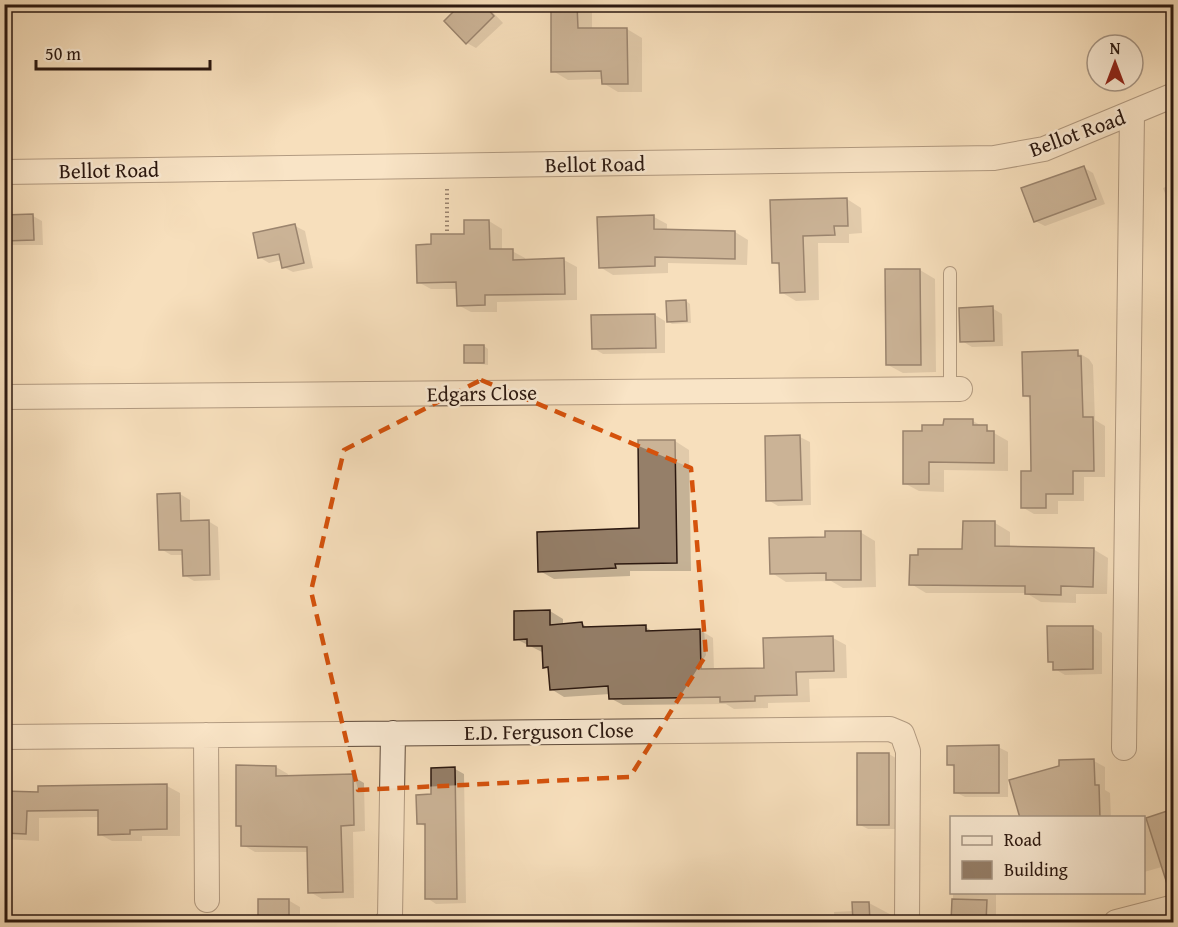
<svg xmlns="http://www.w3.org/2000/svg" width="1178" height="927" viewBox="0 0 1178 927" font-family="'Gentium Book Plus',serif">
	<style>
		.shadow { fill: #0003 }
		.building { fill: #957f69; stroke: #2b1810; stroke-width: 1.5 }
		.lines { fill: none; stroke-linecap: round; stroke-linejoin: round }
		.service-casing { stroke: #5e4a3b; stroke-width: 14 }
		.minor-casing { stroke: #5e4a3b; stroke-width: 26 }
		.path { stroke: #2b1810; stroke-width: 4; stroke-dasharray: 1.5 3; stroke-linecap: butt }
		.service { stroke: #faead3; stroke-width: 12 }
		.minor { stroke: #faead3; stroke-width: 24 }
		.marked { fill: none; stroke: #d5520c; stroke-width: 4.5; stroke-dasharray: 12 8; stroke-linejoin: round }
		.labels { text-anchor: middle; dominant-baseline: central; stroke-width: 5; stroke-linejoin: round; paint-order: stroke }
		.street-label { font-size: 21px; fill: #2b1810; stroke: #faead3 }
	</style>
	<rect width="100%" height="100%" fill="#f7dfbc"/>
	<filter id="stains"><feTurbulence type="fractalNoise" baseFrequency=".00333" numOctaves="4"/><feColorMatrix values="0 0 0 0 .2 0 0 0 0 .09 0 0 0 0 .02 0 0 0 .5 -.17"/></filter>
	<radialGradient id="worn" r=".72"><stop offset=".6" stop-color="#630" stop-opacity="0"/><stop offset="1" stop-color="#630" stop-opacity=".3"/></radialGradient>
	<path class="shadow" d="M463 4H485L503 23 476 48 467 43Z
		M552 4H582L592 10V30L627 29 642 38V92H618L603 83V79L568 80 553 71Z
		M1083 167 1093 173 1105 204 1045 226 1035 221Z
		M1174 184V217L1163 188Z
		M847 199 861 208 862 233 849 234V243H818L819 300 796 301 781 292 780 266 773 262 772 202Z
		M33 216 42 221 43 245H13L4 240Z
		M654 217 667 224V231L735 232 748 240 747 265 668 263V273L613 275 600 267Z
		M489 221 502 229V251H512L525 258 526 261 564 260 577 267V300L497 302V312H471L458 305V289H431L418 282 433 246 466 235Z
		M295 226 305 231 313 268 293 272 283 267 282 260 269 263 259 257Z
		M920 270 935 279 936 372 903 373 888 365Z
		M686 301 690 304 691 323 672 324 668 321Z
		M992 308 1002 314 1003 346 972 347 962 341Z
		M655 315 665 321V353L603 354 593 348Z
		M484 346 488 349V365L466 362Z
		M1077 352 1089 359 1093 365 1095 420 1105 426V477H1084V501H1058V514H1034L1022 507 1032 472V400L1024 395Z
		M973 421 1008 441V471L944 470V492L919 491 904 483 924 432Z
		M800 437 810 442 811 505 778 506 768 500Z
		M675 441 689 450 691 571H630V576L554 579 540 571 641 530Z
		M180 494 190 500V522L208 521 218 527 220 580 194 581 184 575V555H171L161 549Z
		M964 523H995L1010 532V548L1093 549 1108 558 1107 594H1076V603L1041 602 1026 593H926L911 584 964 551Z
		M1174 527V553L1165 531Z
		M860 532 875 541 876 587 843 588 831 581 786 582 772 573 827 539Z
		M550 611 563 619V625L582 624 590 629 645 627 654 632 700 630 713 638 714 671 766 669 833 638 846 645 847 678 809 679 810 702 768 703V708L734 709 726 704 623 705 610 698V694L564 697 551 689 550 670 544 667V653L516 639Z
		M1092 627 1102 633V674L1065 675 1055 669V664L1049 661Z
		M998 747 1008 752V797H965L955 792V768L948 764Z
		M858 754H889L899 760V829H868L858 824Z
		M1094 761 1105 767V790L1110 793 1111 818H1022Z
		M276 767 288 774 287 777 352 776 364 783 365 831 353 832 354 898 322 899 310 892 309 852H255L243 845V829L237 826Z
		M455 769 464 774 466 903 436 904 427 898 426 827 419 823 433 796Z
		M167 786 180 793V836H142V841H112L99 834V817L39 818V841L4 839V793L40 794Z
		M1174 811V867L1169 865 1144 872V820Z
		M953 892H1000L996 894V922H953Z
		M288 900 300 907V922H260V901Z
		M869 903 899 919V922H835L834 912 853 911Z"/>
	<path class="building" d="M461 4H483L494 16 466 44 444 21Z
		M551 4H577L578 28H627L628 84H602L601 71 551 72Z
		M1084 166 1096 199 1034 222 1021 188Z
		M847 198 848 226H834L835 235 803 236 805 292 780 293 779 263H772L770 200Z
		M33 214 34 240 4 241V215Z
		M654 215V229L735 231V259L655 257V266L599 268 597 217Z
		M464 220H489L490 249H513V260L564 258 565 294 485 295V305L457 306 456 282 417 283 416 245 431 244V234H464Z
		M295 224 304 263 282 268 279 254 258 258 253 233Z
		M885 269H920L921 365H886Z
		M686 300 687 321 667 322 666 301Z
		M993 306 994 341 960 342 959 308Z
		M655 314 656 348 592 349 591 315Z
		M464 345H484V363H464Z
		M1078 350V356H1081L1083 417H1093L1094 471H1073V494H1046V508H1021V471H1031L1030 396H1023L1022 352Z
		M944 419H973V425H987V431H994V463L929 462V484H903V431H922V425H943Z
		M800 435 802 500 766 501 765 436Z
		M638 440H675L677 563 615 564 616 568 538 572 537 532 639 528Z
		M180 493 181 521 209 520 210 575 183 576 182 550H159L157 494Z
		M963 521H995V546L1094 548 1093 587 1061 586V595L1025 594V586L909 585 910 555H918V549H962Z
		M825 531H861V580H826V573L770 574 769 538 825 537Z
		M550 610V625L582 622 583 627 646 625V631L700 629 701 669 764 668 763 638 833 636 834 671 796 672 797 695 755 696V701L720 702V697L609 699 608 686 550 690 548 667 543 668 542 646H527V639L514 640V611Z
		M1047 626H1093V669L1053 670V662H1048Z
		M999 745V793H954V765H947V746Z
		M857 753H889V825H857Z
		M1094 759 1095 785H1099L1100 818H1020L1009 780 1059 766V760Z
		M236 765 276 766V776L353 774 354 825 341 826 343 892 308 893 307 847 241 846V826H236Z
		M455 767 457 899H425V824H417L416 795 431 794V768Z
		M167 784V829L130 830V834L98 835V810L27 811 26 834 4 833V791L38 792V786Z
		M1173 809V890H1169L1146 818Z
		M258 899H289V922H258Z
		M952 899 987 900 986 922H951Z
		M852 902H869L870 922H853Z"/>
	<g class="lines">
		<defs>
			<path id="service" d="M950 389V273"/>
			<path id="minor" d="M4 172 994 158 1044 149 1174 95
				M4 397 960 389
				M206 735 207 900
				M4 737 890 729 902 734 908 751 907 922
				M1124 748 1132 113
				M387 922 390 917 393 733
				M1116 922 1174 907"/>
		</defs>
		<use href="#service" class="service-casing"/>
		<use href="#minor" class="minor-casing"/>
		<path class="path" d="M447 189V231"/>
		<use href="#service" class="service"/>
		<use href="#minor" class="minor"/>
	</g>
	<path d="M0 0H1178V927H0ZM481 380 691 468 706 655 630 777 358 790 311 591 344 450Z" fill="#f7dfbc" fill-opacity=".55" fill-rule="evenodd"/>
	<path class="marked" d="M481 380 691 468 706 655 630 777 358 790 311 591 344 450Z"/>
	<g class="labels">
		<g class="street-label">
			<text transform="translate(1077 133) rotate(-20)">Bellot Road</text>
			<text transform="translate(595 164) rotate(-1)">Bellot Road</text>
			<text transform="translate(109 170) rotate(-1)">Bellot Road</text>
			<text transform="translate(482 393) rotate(-1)">Edgars Close</text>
			<text transform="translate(549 731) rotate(-1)">E.D. Ferguson Close</text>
		</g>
	</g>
	<rect width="1178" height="927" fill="none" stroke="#f7dfbc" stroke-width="24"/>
	<rect x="6" y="6" width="1166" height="915" fill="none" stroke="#2b1810" stroke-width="3"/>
	<rect x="12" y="12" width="1154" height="903" fill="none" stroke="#2b1810" stroke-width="1.5"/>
	<rect x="950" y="816" width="195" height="78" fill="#faead3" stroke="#a79685" stroke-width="1.5"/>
	<rect x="962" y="836" width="30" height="9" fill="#faead3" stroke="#a79685" stroke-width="1.5"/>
	<text x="1004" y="846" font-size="18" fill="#2b1810">Road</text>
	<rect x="962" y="861" width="30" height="18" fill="#957f69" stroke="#a79685" stroke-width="1.5"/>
	<text x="1004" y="876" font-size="18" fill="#2b1810">Building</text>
	<g transform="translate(1115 63)"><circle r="28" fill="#faead3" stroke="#a79685" stroke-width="1.5"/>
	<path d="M0-4.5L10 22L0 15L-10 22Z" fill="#8f2418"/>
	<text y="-9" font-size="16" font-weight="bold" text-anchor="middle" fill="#2b1810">N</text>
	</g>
	<path d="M36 60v9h174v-9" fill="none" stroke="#2b1810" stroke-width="3"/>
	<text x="45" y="60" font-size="18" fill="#2b1810" stroke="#faead3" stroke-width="4.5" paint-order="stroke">50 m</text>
	<rect width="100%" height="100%" filter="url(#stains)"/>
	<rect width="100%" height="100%" fill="url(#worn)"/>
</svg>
